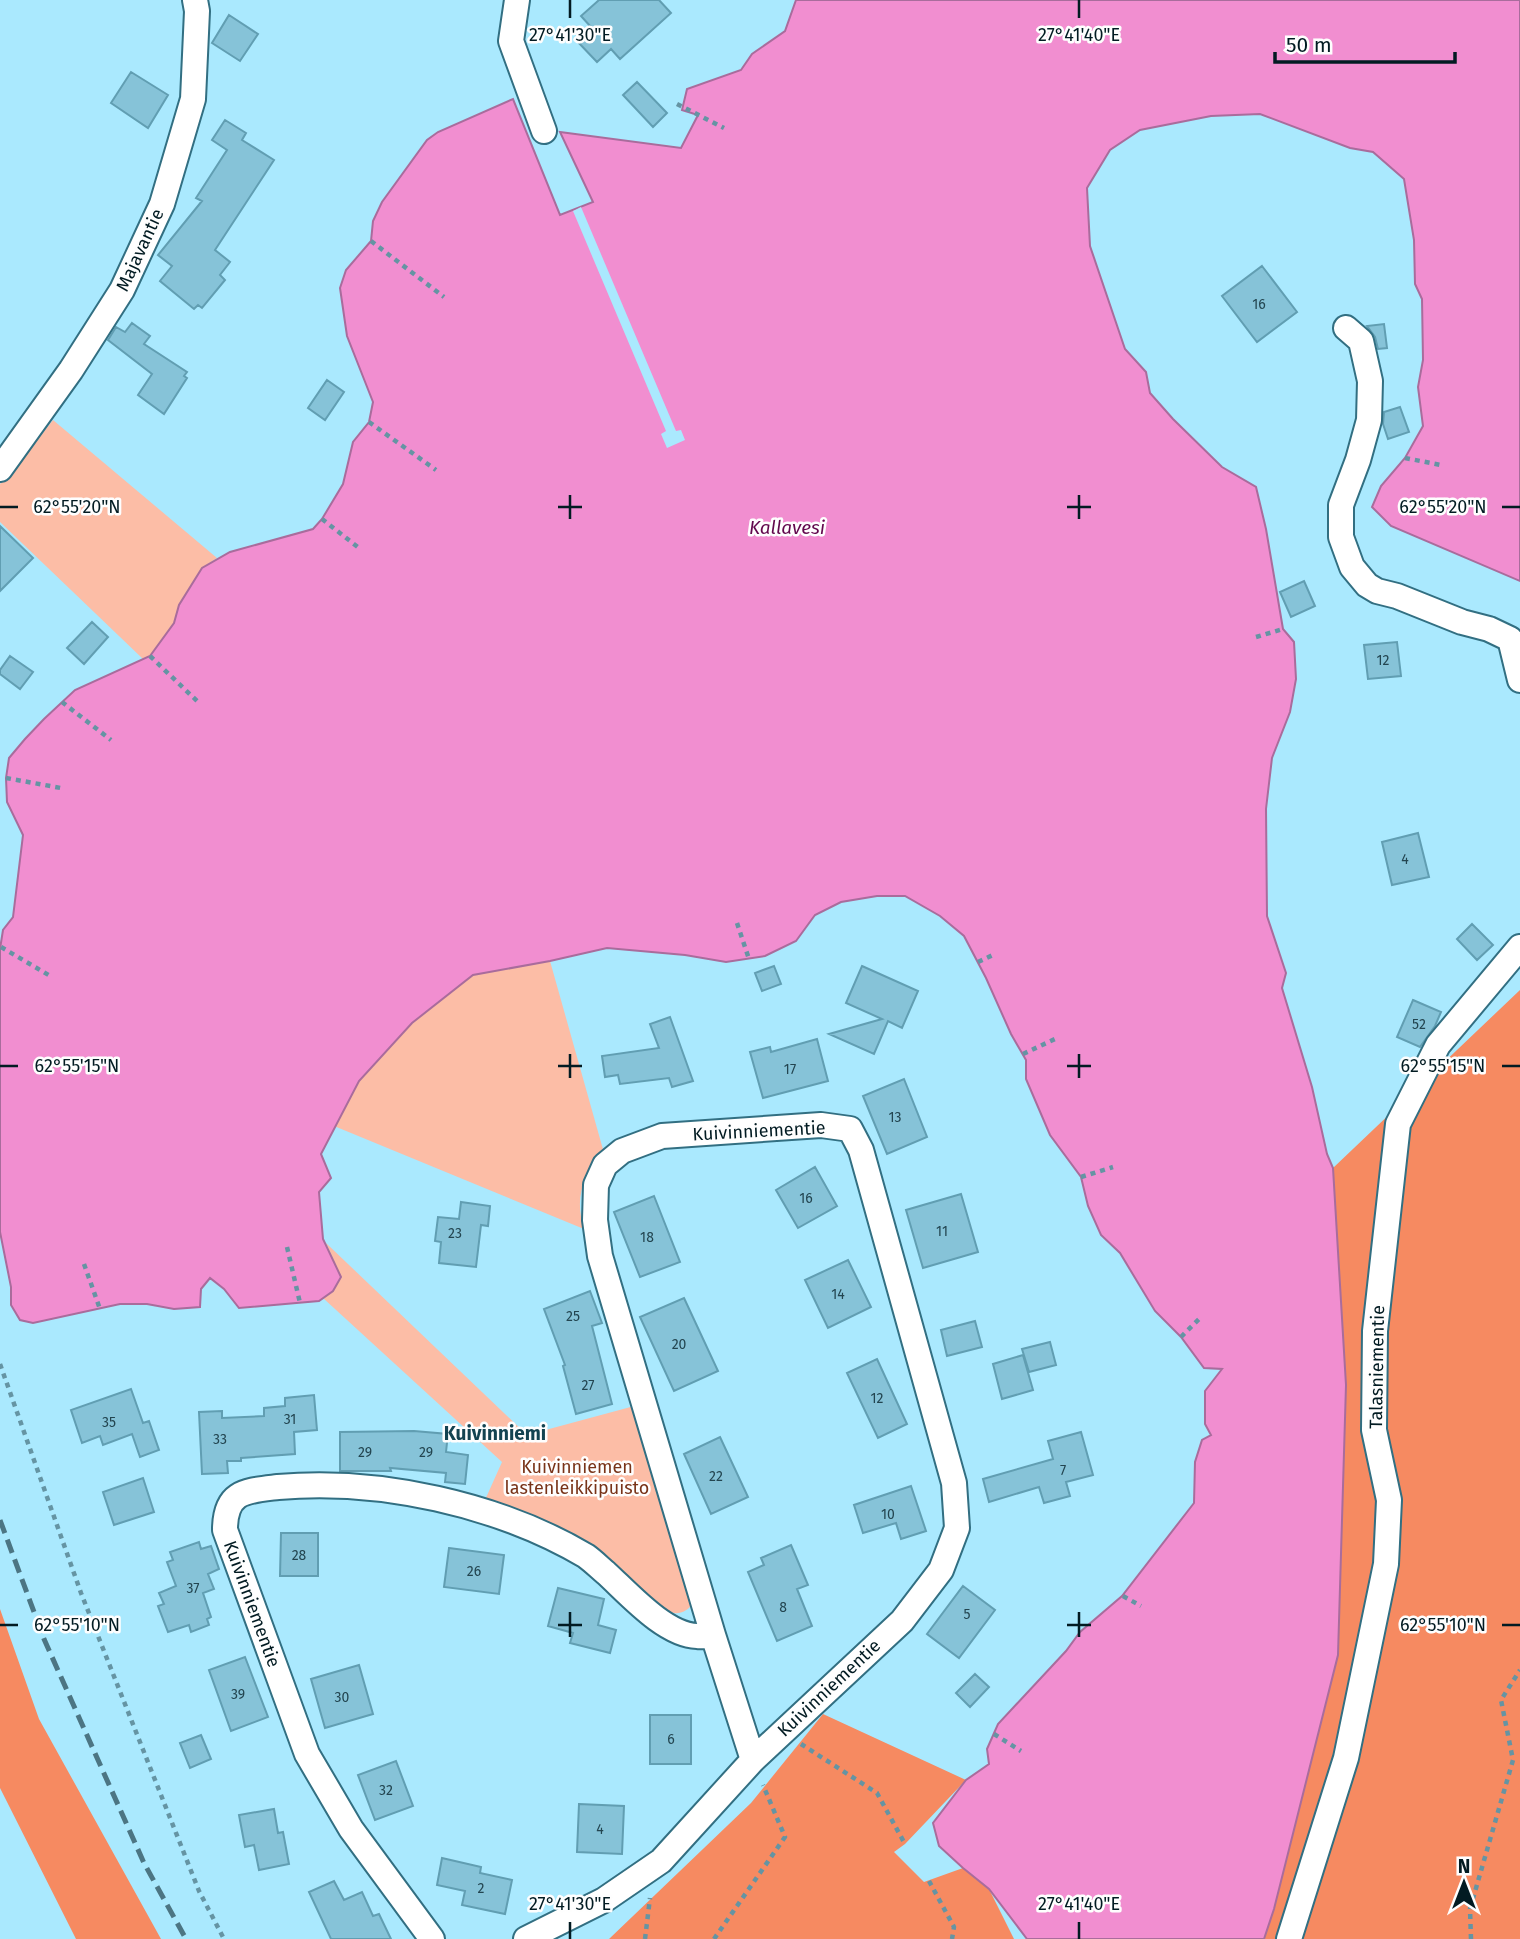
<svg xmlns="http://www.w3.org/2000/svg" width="1520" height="1939" viewBox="0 0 1520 1939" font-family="'Fira Sans',sans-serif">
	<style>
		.green { fill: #fcbda6 }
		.forest { fill: #f68a61 }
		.water { fill: #f18ed0; stroke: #a96c9c; stroke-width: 2 }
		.pier { fill: #aae9fe }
		.building { fill: #86c3d8; stroke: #619eb2; stroke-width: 2 }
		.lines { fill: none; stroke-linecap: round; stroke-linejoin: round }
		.minor-casing { stroke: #326f82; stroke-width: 28 }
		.path { stroke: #6594a3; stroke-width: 4.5; stroke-dasharray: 5 5; stroke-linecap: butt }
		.minor { stroke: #fff; stroke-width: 24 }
		.rail { stroke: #4c7583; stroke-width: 5; stroke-dasharray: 14 7; stroke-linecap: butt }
		.ticks { fill: none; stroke: #021b22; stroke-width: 2.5 }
		.labels { text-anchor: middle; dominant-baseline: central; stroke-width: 5; stroke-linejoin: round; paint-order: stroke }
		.number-label { font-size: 14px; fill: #234550 }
		.street-label { font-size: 18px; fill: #021b22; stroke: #fefefe }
		.park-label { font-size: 18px; fill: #783318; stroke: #fefefe }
		.water-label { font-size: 19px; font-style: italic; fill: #62084d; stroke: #fefefe }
		.neighbourhood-label { font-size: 19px; font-weight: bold; fill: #134351; stroke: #fefefe }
		.ticks-label { font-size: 18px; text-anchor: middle; fill: #021b22; stroke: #fefefe; stroke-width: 5; stroke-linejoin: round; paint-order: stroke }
	</style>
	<rect width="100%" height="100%" fill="#aae9fe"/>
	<path class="green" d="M53 420 217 558 202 568 179 605 174 623 150 656 143 659 0 522V484L23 458Z
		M550 961 604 1153C583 1178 574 1195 584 1229L334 1126 359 1081 412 1023 473 975Z
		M326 1243 527 1435 638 1405 693 1603C687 1612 679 1615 669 1612L609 1562 485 1500 502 1462 323 1298 333 1291 341 1277Z"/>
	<path class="forest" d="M1520 990V1939H1264L1274 1909 1346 1385 1333 1168Z
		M0 1609 39 1719 161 1939H76L0 1788Z
		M823 1714 966 1780 905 1844 894 1852 924 1882 963 1868 989 1889 1014 1939H609L751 1803Z"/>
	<path class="water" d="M796 0H1520V581L1391 526 1372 507 1381 486 1405 458 1423 426 1418 387 1423 360 1422 299 1415 284 1414 240 1404 179 1373 152 1350 148 1260 114 1211 116 1140 130 1110 150 1087 188 1090 246 1125 349 1146 372 1150 393 1173 419 1222 467 1256 487 1266 529 1283 629 1294 642 1296 679 1290 712 1272 758 1266 809 1267 916 1286 973 1282 988 1312 1087 1327 1154 1333 1168 1346 1385 1338 1655 1274 1909 1264 1939H1027L989 1889 963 1868 939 1846 933 1823 966 1780 989 1764 987 1749 998 1724 1066 1651 1080 1632 1122 1596 1194 1503 1195 1462 1202 1440 1211 1435 1205 1424V1391L1222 1369 1204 1368 1181 1337 1155 1311 1120 1253 1101 1235 1088 1206 1081 1177 1050 1135 1026 1079V1060L1011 1034 986 978 964 936 940 916 905 896H877L841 902 815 915 796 941 765 956 726 962 685 955 607 948 550 961 473 975 412 1023 359 1081 321 1154 331 1178 319 1192 323 1239 341 1277 333 1291 319 1301 239 1308 224 1289 210 1278 201 1289 200 1307 174 1309 147 1304H120L33 1323 20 1320 11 1305V1287L0 1232V949L3 930 13 917 23 835 7 802 6 778 9 758 25 739 44 719 75 690 150 656 174 623 179 605 202 568 230 552 313 529 322 519 343 484 353 442 369 422 373 402 347 336 340 288 346 270 371 241 373 221 382 202 427 140 438 132 513 99 560 215 593 202 560 132 681 148 698 115 682 110 687 89 741 70 752 54 785 31Z"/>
	<path class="pier" d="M581 207 676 431 681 430 685 440 667 448 661 434 666 431 573 211Z"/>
	<path class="building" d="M599 0H659L671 13 620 59 611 49 597 62 576 40 591 27 581 16Z
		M229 15 258 34 240 61 212 43Z
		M131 72 168 95 148 128 111 103Z
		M637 82 667 113 653 127 623 95Z
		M225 120 246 133 242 140 274 160 215 250 230 262 220 275 225 280 202 308 198 305 194 309 160 281 172 266 158 255 202 201 196 198 227 150 212 140Z
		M1262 266 1297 312 1257 342 1222 296Z
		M132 323 150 336 144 344 187 372 184 376 187 378 164 414 138 395 152 374 108 340 116 327 125 332Z
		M1384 324 1387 348 1378 349 1375 337 1367 326Z
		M327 380 344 392 325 420 308 408Z
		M1400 407 1409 432 1388 439 1383 424 1384 412Z
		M0 526 33 558 0 591Z
		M1304 581 1315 606 1291 617 1280 592Z
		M92 622 108 637 84 664 67 648Z
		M1397 642 1401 676 1368 679 1364 645Z
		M10 656 33 672 20 689 0 674V670Z
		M1418 833 1429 877 1392 885 1382 842Z
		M1472 924 1493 945 1477 960 1457 939Z
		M774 966 781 984 762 991 755 973Z
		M862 966 918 991 902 1028 888 1021 874 1054 829 1034 882 1019 846 1003Z
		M1413 1000 1441 1012 1435 1026 1420 1047 1397 1037Z
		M670 1017 693 1081 672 1087 669 1078 620 1084 618 1075 605 1077 602 1056 659 1048 650 1024Z
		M817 1039 828 1081 763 1098 750 1052 770 1047 771 1052Z
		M904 1079 927 1137 887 1154 863 1096Z
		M815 1167 837 1206 798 1228 776 1190Z
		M961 1194 978 1252 923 1268 906 1210Z
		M654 1196 680 1262 640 1277 614 1212Z
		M461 1202 490 1206 488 1226 481 1225 476 1267 439 1263 441 1242 435 1241 438 1217 459 1219Z
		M848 1260 871 1307 828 1328 805 1280Z
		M590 1291 602 1323 592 1326 612 1404 576 1414 563 1366 565 1365 544 1309Z
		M684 1298 718 1371 674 1391 640 1317Z
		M975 1321 982 1347 947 1356 941 1330Z
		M1050 1342 1056 1365 1029 1372 1022 1349Z
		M1023 1355 1033 1390 1002 1399 993 1364Z
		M877 1359 907 1424 878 1438 847 1373Z
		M131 1389 143 1423 149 1421 159 1450 140 1457 132 1434 103 1445 100 1436 82 1443 71 1410Z
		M314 1395 317 1430 294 1432 295 1454 241 1458V1461H227L228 1473 202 1474 199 1412 222 1411V1418L264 1416V1408L285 1406V1398Z
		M414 1431 448 1434 446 1452 468 1455 465 1484 445 1482 446 1473 390 1468 391 1471H340V1432Z
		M1081 1432 1093 1475 1066 1482 1070 1496 1044 1503 1039 1487 989 1502 983 1479 1053 1459 1048 1441Z
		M720 1437 748 1497 711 1514 684 1454Z
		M143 1478 154 1512 114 1525 103 1492Z
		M911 1486 926 1531 901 1539 896 1523 863 1533 854 1505Z
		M281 1533H318V1576H280Z
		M199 1542 201 1549 211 1546 219 1569 208 1574 214 1589 203 1593 211 1617 207 1619 209 1625 191 1632 189 1625 168 1632 158 1606 164 1604 159 1593 176 1586 167 1562 173 1560 170 1552Z
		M791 1545 808 1585 797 1589 812 1626 777 1641 748 1572 764 1565 761 1558Z
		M449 1548 504 1555 499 1594 444 1587Z
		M963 1586 995 1610 959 1658 927 1634Z
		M558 1588 604 1599 598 1625 616 1630 610 1653 570 1643 573 1633 548 1626Z
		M245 1657 268 1717 231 1731 209 1670Z
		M359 1665 373 1714 325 1728 311 1679Z
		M975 1674 989 1687 970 1707 956 1693Z
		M650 1715H691V1764H650Z
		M201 1735 211 1759 190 1768 180 1743Z
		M396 1761 413 1806 375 1820 358 1775Z
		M579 1804 624 1806 622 1854 577 1852Z
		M274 1809 278 1833 283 1832 289 1864 259 1870 254 1845 245 1847 239 1815Z
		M442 1858 481 1867 480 1873 512 1880 505 1914 462 1905 465 1891 437 1885Z
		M334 1881 344 1900 362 1892 373 1916 379 1914 391 1939H331L309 1892Z"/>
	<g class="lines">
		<defs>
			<path id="minor" d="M517 0 511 41 544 131
				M1346 328 1361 341 1370 381 1369 420 1358 460 1341 505V537L1352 567 1367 585 1377 591 1397 596 1462 622 1489 629 1510 639 1520 680
				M0 469 71 370 122 290 162 204 193 99 197 11 195 0
				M432 1939 351 1829 307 1754 225 1530C225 1491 245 1491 278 1487 379 1478 498 1504 586 1556 593 1561 600 1568 606 1573 629 1594 665 1635 697 1636 702 1637 708 1636 713 1635
				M526 1939 604 1900 661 1861 753 1760 902 1621 941 1570 957 1528 954 1483 861 1150 850 1129 821 1125 662 1136 622 1151 605 1165 596 1185 595 1220 600 1256 713 1635 753 1760
				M1289 1939 1346 1758 1386 1564 1389 1500 1374 1430 1375 1331 1398 1124 1438 1045 1520 947"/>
		</defs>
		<use href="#minor" class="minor-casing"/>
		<path class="path" d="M677 104 724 128
			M371 241 444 297
			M369 422 436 470
			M1405 458 1441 465
			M322 519 359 548
			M1256 637 1283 629
			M150 656 197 701
			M62 702 111 740
			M6 778 61 788
			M737 923 749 959
			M1 947 52 977
			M978 962 995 954
			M1023 1054 1057 1038
			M1081 1177 1113 1167
			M287 1247 300 1303
			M84 1264 100 1309
			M1181 1337 1200 1318
			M0 1364 81 1593 199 1891 224 1939
			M1123 1596 1141 1606
			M994 1734 1021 1751
			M801 1744 877 1793 905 1844
			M929 1881 954 1927 952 1939
			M645 1939 650 1898
			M714 1939 785 1837 763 1785
			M1471 1939 1470 1909 1513 1760 1501 1700 1520 1670"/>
		<use href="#minor" class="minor"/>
		<path class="rail" d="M0 1520 44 1639 144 1863 186 1939"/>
	</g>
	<path class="ticks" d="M570 0V18M1079 0V18M570 495V519M1079 495V519M0 507H18M558 507H582M1067 507H1091M1502 507H1520M570 1054V1078M1079 1054V1078M0 1066H18M558 1066H582M1067 1066H1091M1502 1066H1520M570 1612V1637M1079 1612V1637M0 1625H18M558 1625H582M1067 1625H1091M1502 1625H1520M570 1922V1939M1079 1922V1939"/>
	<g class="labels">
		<g class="number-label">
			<text x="1259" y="304">16</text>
			<text x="1383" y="660">12</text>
			<text x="1405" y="859">4</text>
			<text x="1419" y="1024">52</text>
			<text x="790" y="1069">17</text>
			<text x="895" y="1117">13</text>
			<text x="806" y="1198">16</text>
			<text x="942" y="1231">11</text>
			<text x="455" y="1233">23</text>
			<text x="647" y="1237">18</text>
			<text x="838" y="1294">14</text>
			<text x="573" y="1316">25</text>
			<text x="679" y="1344">20</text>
			<text x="588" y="1385">27</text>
			<text x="877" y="1398">12</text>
			<text x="290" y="1419">31</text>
			<text x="109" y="1422">35</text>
			<text x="220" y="1439">33</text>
			<text x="365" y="1452">29</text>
			<text x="426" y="1452">29</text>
			<text x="1063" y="1470">7</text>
			<text x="716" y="1476">22</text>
			<text x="888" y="1514">10</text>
			<text x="299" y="1555">28</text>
			<text x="474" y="1571">26</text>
			<text x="193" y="1588">37</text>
			<text x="783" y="1607">8</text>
			<text x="967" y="1614">5</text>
			<text x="238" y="1694">39</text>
			<text x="342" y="1697">30</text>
			<text x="671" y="1739">6</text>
			<text x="386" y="1790">32</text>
			<text x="600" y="1829">4</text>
			<text x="481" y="1888">2</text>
		</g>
		<g class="street-label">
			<text transform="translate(140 250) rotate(-65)">Majavantie</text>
			<text transform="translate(759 1131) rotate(-3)">Kuivinniementie</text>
			<text transform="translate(1377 1367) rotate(-89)">Talasniementie</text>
			<text transform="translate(252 1604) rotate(70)">Kuivinniementie</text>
			<text transform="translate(829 1688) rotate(-43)">Kuivinniementie</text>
		</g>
		<g class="park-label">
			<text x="577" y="1467">Kuivinniemen<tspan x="577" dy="21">lastenleikkipuisto</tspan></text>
		</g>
		<g class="water-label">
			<text x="787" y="527">Kallavesi</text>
		</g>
		<g class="neighbourhood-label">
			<text x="495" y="1433">Kuivinniemi</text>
		</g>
	</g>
	<g class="ticks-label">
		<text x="570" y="41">27°41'30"E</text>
		<text x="1079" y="41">27°41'40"E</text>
		<text x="77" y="513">62°55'20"N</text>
		<text x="1443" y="513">62°55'20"N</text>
		<text x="77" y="1072">62°55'15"N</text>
		<text x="1443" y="1072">62°55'15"N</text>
		<text x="77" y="1631">62°55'10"N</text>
		<text x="1443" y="1631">62°55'10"N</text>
		<text x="570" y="1910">27°41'30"E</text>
		<text x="1079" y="1910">27°41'40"E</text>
	</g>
	<g transform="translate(1464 1883)" stroke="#fefefe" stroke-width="5" paint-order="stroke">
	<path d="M0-5L12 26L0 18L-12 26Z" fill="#021b22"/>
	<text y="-10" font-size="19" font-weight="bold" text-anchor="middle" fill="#021b22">N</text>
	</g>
	<path d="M1275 52v10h180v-10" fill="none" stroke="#021b22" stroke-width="3.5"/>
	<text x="1286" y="52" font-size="21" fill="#021b22" stroke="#fefefe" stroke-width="5" paint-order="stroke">50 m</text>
</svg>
